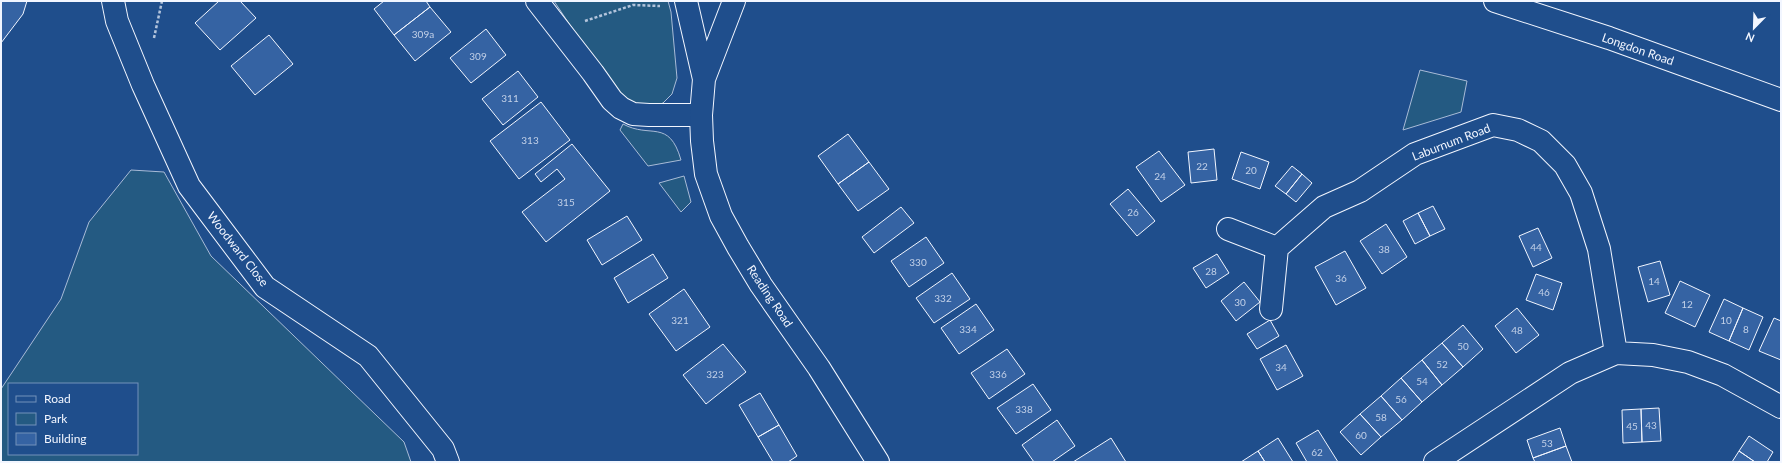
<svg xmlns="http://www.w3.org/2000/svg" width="1782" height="463" viewBox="0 0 1782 463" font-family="Lato,sans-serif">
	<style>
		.green { fill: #245a82; stroke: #a8bbd7; fill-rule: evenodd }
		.building { fill: #3563a3; stroke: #f2f6ff }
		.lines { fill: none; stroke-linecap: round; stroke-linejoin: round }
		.street-casing { stroke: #f2f6ff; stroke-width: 24 }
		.secondary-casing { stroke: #f2f6ff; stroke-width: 24 }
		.primary-casing { stroke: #f2f6ff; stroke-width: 24 }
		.path { stroke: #b3c4dc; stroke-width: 2.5; stroke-dasharray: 3 2; stroke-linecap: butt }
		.street { stroke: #1f4e8c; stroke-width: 22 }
		.secondary { stroke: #1f4e8c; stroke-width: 22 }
		.primary { stroke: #1f4e8c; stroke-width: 22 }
		.labels { text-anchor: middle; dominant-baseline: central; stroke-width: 3; stroke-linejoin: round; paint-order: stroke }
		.number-label { font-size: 10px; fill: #c3d1e8 }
		.street-label { font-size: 12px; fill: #f2f6ff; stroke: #1f4e8c }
	</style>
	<rect width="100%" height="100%" fill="#1f4e8c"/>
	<path class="green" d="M554 1H668L671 12 677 78 672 94 663 103 652 107 641 105 624 99 607 81Z
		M1420 70 1467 81 1461 112 1403 130Z
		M623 124C650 139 669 118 681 160L648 166 620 130Z
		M131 170 164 172 211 256 404 442 411 462H1V389L61 299 89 222ZM9 384H137V454H9Z
		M684 176 691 202 681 212 659 183Z"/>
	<path class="building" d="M1 1H27L23 14 1 43Z
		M219 1H240L256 18 220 50 195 23Z
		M384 1H426L430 7 394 35 374 9Z
		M430 7 451 32 415 61 394 35Z
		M486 29 506 55 471 83 450 58Z
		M269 35 293 64 255 95 231 66Z
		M518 71 538 97 503 125 482 99Z
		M541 102 570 140 519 179 490 141Z
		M848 134 869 162 838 184 818 156Z
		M572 144 610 191 546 242 522 212 565 179 557 169 541 182 535 174Z
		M1214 149 1217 180 1191 183 1188 152Z
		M1159 151 1185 185 1161 202 1136 167Z
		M1241 152 1269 162 1260 189 1232 179Z
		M869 162 889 189 858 211 838 184Z
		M1292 166 1302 174 1286 194 1275 186Z
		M1302 174 1312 183 1296 202 1286 194Z
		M1128 189 1155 221 1137 236 1110 204Z
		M1433 206 1445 229 1430 236 1418 213Z
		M901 207 914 223 874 253 862 237Z
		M1418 213 1430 236 1415 244 1403 221Z
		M627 216 642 240 602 265 587 240Z
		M1386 224 1407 257 1382 274 1360 241Z
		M1538 228 1552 258 1533 267 1519 236Z
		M926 237 944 263 909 287 891 261Z
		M1345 251 1366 288 1336 305 1315 267Z
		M653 254 668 278 628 303 614 278Z
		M1217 254 1229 273 1206 288 1193 268Z
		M1660 261 1670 295 1648 302 1638 267Z
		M952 273 970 299 934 323 916 298Z
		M1536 274 1562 283 1553 310 1526 300Z
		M1680 281 1710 295 1695 327 1665 313Z
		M1244 282 1260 302 1236 321 1221 301Z
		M684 289 710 327 676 351 649 314Z
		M1724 299 1743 308 1729 341 1709 332Z
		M976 304 994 330 959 354 941 328Z
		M1517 308 1539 335 1516 353 1495 326Z
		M1743 308 1763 317 1749 350 1729 341Z
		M1774 318 1781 321V360L1759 351Z
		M1270 320 1279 336 1257 349 1247 334Z
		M1463 325 1483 349 1463 367 1442 343Z
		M1442 343 1463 367 1442 385 1422 360Z
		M723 344 746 372 706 404 683 375Z
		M1286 345 1303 376 1277 390 1260 359Z
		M1007 349 1025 374 989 399 971 373Z
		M1422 360 1442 385 1422 402 1401 378Z
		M1401 378 1422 402 1402 420 1381 396Z
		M1033 384 1051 410 1016 434 997 408Z
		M760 393 779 425 758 437 739 405Z
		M1381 396 1402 420 1381 437 1360 414Z
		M1659 408 1661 441 1642 442 1641 409Z
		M1641 409 1642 442 1623 443 1622 410Z
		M1360 414 1381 437 1361 455 1340 432Z
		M1057 420 1075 446 1052 462H1034L1022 445Z
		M779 425 797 456 788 462H773L758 437Z
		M1560 428 1566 446 1533 458 1527 440Z
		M1318 430 1338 462H1307L1296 443Z
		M1749 436 1773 452 1767 462H1755L1739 451Z
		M1111 438 1126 462H1073Z
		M1278 438 1293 462H1265L1258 451Z
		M1566 446 1572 462H1535L1533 458Z
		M1258 451 1265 462H1241Z
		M1739 451 1755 462H1732Z"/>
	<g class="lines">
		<defs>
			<path id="street" d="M113 1 117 21 143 85 189 186 265 287 368 356 443 449 448 462
				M537 1 593 73 612 100 621 108 633 114 649 115H701
				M1228 229 1277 248
				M1271 309 1277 248 1324 207 1360 191 1415 154 1493 125 1518 130 1541 141 1565 165 1581 193 1599 249 1616 353
				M1435 462 1570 373 1616 353 1653 355 1688 362 1723 375 1781 407"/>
			<path id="secondary" d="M1495 1 1609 38 1781 100"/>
			<path id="primary" d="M686 1 704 79
				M734 1 704 79 701 115 702 141 706 174 721 216 738 247 761 285 819 368 878 462"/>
		</defs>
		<use href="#street" class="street-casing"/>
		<use href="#secondary" class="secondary-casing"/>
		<use href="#primary" class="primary-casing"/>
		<path class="path" d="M585 21 633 5 660 6
			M154 38 162 1"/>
		<use href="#street" class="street"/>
		<use href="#secondary" class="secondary"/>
		<use href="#primary" class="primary"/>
	</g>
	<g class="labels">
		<g class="number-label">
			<text x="423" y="34">309a</text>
			<text x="478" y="56">309</text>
			<text x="510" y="98">311</text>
			<text x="530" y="140">313</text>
			<text x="1202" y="166">22</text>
			<text x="1251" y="170">20</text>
			<text x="1160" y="176">24</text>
			<text x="566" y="202">315</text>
			<text x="1133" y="212">26</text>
			<text x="1536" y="247">44</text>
			<text x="1384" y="249">38</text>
			<text x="918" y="262">330</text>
			<text x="1211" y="271">28</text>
			<text x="1341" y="278">36</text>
			<text x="1654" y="281">14</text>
			<text x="1544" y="292">46</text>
			<text x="943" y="298">332</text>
			<text x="1240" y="302">30</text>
			<text x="1687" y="304">12</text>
			<text x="680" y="320">321</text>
			<text x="1726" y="320">10</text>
			<text x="968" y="329">334</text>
			<text x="1746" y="329">8</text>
			<text x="1517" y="330">48</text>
			<text x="1463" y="346">50</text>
			<text x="1442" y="364">52</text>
			<text x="1281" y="367">34</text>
			<text x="715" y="374">323</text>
			<text x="998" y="374">336</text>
			<text x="1422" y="381">54</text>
			<text x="1401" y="399">56</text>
			<text x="1024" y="409">338</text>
			<text x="1381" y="417">58</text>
			<text x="1651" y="425">43</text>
			<text x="1632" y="426">45</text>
			<text x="1361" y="435">60</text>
			<text x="1547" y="443">53</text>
			<text x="1317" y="452">62</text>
		</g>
		<g class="street-label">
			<text transform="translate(1638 49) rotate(19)">Longdon Road</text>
			<text transform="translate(1451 142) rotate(-21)">Laburnum Road</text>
			<text transform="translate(238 249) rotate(52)">Woodward Close</text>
			<text transform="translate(770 296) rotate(56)">Reading Road</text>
		</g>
	</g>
	<rect width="1782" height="463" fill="none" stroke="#f2f6ff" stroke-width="4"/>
	<rect x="8" y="383" width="130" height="72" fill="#1f4e8c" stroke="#7391ba"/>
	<rect x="16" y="396" width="20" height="6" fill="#1f4e8c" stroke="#7391ba"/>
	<text x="44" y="403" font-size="12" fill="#f2f6ff">Road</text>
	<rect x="16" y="413" width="20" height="12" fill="#245a82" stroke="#7391ba"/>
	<text x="44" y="423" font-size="12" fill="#f2f6ff">Park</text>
	<rect x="16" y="433" width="20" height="12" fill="#3563a3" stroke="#7391ba"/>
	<text x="44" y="443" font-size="12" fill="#f2f6ff">Building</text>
	<g transform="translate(1754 28) rotate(203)" stroke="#1f4e8c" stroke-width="3" paint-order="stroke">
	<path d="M0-3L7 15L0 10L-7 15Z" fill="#f2f6ff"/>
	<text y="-6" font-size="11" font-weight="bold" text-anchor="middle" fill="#f2f6ff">N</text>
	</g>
</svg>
